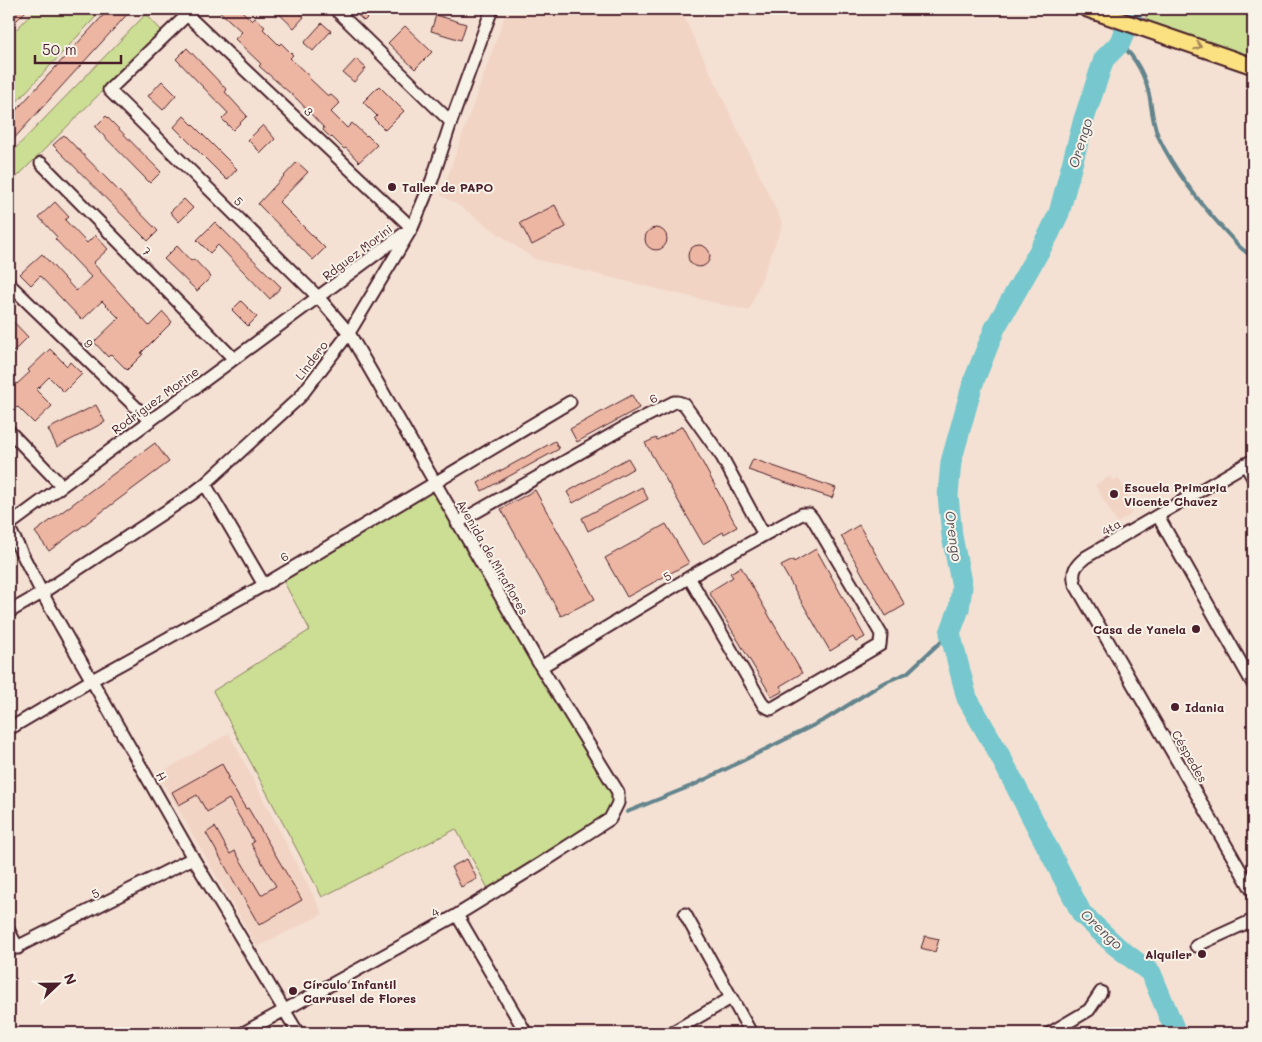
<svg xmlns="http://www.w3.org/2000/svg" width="1262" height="1042" viewBox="0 0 1262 1042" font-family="Mali,sans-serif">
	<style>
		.built { fill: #f2d4c5 }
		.green { fill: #cbde93; stroke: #8a7e5f }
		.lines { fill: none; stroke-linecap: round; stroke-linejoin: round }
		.stream { stroke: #64848d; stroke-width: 4 }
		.river { stroke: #76c8ce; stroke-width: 21 }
		.building { fill: #edb6a3; stroke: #4a1f2b }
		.minor-casing { stroke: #4a1f2b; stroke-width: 15 }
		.major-casing { stroke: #4a1f2b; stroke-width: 19 }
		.minor { stroke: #f7f3e8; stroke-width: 11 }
		.major { stroke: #fbe180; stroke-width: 15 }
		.oneway { stroke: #a28056 }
		.poi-dot { fill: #4a1f2b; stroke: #f7f3e8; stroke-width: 2 }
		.labels { text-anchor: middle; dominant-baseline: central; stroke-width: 4; stroke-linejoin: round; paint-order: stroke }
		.street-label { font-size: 12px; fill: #4a1f2b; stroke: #f7f3e8 }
		.poi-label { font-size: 12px; font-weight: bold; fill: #4a1f2b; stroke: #f7f3e8; text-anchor: start }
		.water-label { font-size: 14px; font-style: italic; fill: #57525c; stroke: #f7f3e8 }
	</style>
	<rect width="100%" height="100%" fill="#f4e1d3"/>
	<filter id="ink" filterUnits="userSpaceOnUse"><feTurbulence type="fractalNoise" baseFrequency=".02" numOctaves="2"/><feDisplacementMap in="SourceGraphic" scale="10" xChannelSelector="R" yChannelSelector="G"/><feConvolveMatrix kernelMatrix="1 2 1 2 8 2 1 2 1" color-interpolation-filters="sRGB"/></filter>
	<g filter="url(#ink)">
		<path class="built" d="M507 9H680L783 224 749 311 534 259 455 203 441 195Z
			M1110 476 1113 481 1118 478 1133 503 1127 507 1132 514 1117 523 1095 485Z
			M229 733 323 914 257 947 158 774Z"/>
		<path class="green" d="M36 9H103L9 110V37Z
			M1149 9H1253V66L1142 28Z
			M146 14 162 31 9 185V155Z
			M435 484 618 792 610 819 491 894 456 829 322 897 213 691 310 630 280 575Z"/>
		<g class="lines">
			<path class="stream" d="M1120 43C1137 59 1146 76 1150 99 1152 112 1153 123 1158 136 1176 175 1207 212 1236 243 1241 249 1248 253 1253 258
				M627 812 696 784 826 719 883 683 907 673 950 633"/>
			<path class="river" d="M1134 9 1120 43 1104 59 1084 119 1059 213 1049 234 995 328 973 383 951 462 948 495 952 536 962 587 959 609 950 633 967 698 999 754 1082 914 1116 946 1151 973 1176 1033"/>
		</g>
		<path class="building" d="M9 9H28L9 28Z
			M109 9H132L9 144V118Z
			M217 9H240L252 21 255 18 265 27 263 29 279 45 281 43 293 55 290 58 310 77 309 78 328 96 330 94 340 103 331 112 347 128 352 123 366 136 367 135 377 145 359 162 346 148 344 149 332 137 331 138 323 130 324 128 298 100 259 66 261 64 235 39 242 32Z
			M274 9H295L304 17 294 28Z
			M351 9H376L364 21Z
			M436 15 466 24 461 40 431 31Z
			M322 23 331 31 313 51 304 43Z
			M405 26 432 52 415 69 388 43Z
			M187 48 227 90 225 92 247 116 233 130 222 119 228 113 176 59Z
			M356 59 366 68 354 82 343 73Z
			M162 81 176 95 163 110 148 96Z
			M379 86 404 111 385 130 374 119 377 116 363 102Z
			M106 116 161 172 150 183 95 127Z
			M184 116 237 169 227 180 174 127Z
			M263 125 275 139 261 153 248 140Z
			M64 135 158 231 148 241 53 145Z
			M297 162 308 172 279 202 325 248 313 260 258 204Z
			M184 199 193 208 179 222 170 212Z
			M55 202 69 217 65 220 87 243 95 235 108 249 93 263 149 326 163 312 172 322 141 353 143 354 127 370 111 354 108 357 94 342 119 318 102 301 82 320 40 276 31 285 20 274 42 254 76 291 91 277 55 239 57 237 39 217Z
			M555 205 566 227 532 245 520 223Z
			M215 222 281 287 270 299 218 245 210 253 197 240Z
			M645 239a11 11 0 1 1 22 0a11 11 0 1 1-22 0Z
			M688 256a11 11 0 1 1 22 0a11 11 0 1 1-22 0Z
			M177 246 191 261 194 259 211 277 197 291 164 259Z
			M241 301 257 317 248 326 232 310Z
			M9 317 28 337 9 356Z
			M50 349 67 366 70 362 82 374 64 392 49 377 36 390 52 406 34 423 18 407 17 408 9 400V376L17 384 30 372 28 370Z
			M632 395 639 408 577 442 570 429Z
			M96 405 105 422 57 447 48 429Z
			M683 426 737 527 724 534 723 532 703 544 645 443 656 438 657 440Z
			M555 441 559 449 482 491 478 483Z
			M155 443 169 462 49 551 35 532Z
			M628 458 634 468 573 503 567 492Z
			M753 459 836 488 832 498 748 470Z
			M642 487 648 499 588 531 582 518Z
			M535 490 595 599 561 616 501 509Z
			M666 524 689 563 627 597 605 558Z
			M859 525 905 605 886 616 841 536Z
			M816 549 865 637 856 642 853 637 830 651 781 566 793 560 794 562Z
			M741 567 802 673 780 686 783 691 772 697 709 592 733 577 730 573Z
			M222 764 229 777 227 778 246 809 248 808 302 900 259 925 206 833 215 827 230 854 235 851 261 895 276 886 251 844 254 842 229 799 207 812 197 795 179 805 172 792Z
			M467 859 477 879 461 887 451 867Z
			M925 936 939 939 935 952 921 948Z"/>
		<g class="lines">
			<defs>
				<path id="minor" d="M335 9 451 122
					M41 163 234 359
					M9 284 150 421
					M9 431 62 486
					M1253 460 1086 557C1076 565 1071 571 1075 584L1253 892
					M1245 464 1253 478
					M205 484 264 585
					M1158 516 1253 684
					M457 523 625 427 674 402H678L684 404 722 457 764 535
					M9 525 406 232
					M9 528 42 593 193 858 298 1033
					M9 612 42 593 192 494 205 484 300 397 349 333 412 228 432 180 451 122 492 9
					M541 667 703 569 802 514H809L813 519 881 634 880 645 771 709 764 706 690 579
					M9 729 92 680 264 585 570 402
					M685 914 751 1033
					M457 915 526 1033
					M9 931 18 948
					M1196 946 1253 920
					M9 951 193 858
					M243 1033 457 915 540 864 610 819 618 803V792L541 667 349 333 319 298 109 90 187 15 412 228
					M671 1033 731 998
					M1050 1033 1089 1010 1101 992"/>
				<path id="major" d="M1087 9 1253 66"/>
			</defs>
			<use href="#minor" class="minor-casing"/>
			<use href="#major" class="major-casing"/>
			<use href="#minor" class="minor"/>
			<use href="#major" class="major"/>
		</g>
		<defs><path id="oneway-chevron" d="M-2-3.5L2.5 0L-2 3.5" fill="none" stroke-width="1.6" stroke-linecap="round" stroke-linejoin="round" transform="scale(1.25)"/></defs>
		<use class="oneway" href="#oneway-chevron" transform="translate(1198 46) rotate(19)"/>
	</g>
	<g class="poi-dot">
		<circle cx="392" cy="187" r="5"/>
		<circle cx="1114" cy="494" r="5"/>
		<circle cx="1196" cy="629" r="5"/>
		<circle cx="1175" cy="707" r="5"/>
		<circle cx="1202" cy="954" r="5"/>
		<circle cx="293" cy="991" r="5"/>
	</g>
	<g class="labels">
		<g class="street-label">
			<text transform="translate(309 111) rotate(43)">3</text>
			<text transform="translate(239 201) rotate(45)">5</text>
			<text transform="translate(147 251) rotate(46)">7</text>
			<text transform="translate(357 252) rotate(-37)">Rdguez Morini</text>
			<text transform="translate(89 343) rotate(44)">9</text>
			<text transform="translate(311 360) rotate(-53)">Lindero</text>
			<text transform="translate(653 398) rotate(-28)">6</text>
			<text transform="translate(155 400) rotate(-36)">Rodríguez Morine</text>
			<text transform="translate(1111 527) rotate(-30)">4ta</text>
			<text transform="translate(284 556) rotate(-31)">6</text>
			<text transform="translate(493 557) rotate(60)">Avenida de Miraflores</text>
			<text transform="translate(667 576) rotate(-31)">5</text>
			<text transform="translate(1190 756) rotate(60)">Céspedes</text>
			<text transform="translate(162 776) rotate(61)">H</text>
			<text transform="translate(95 893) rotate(-27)">5</text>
			<text transform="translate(435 912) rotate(-29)">4</text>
		</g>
		<g class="poi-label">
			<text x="402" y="187">Taller de PAPO</text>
			<text x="1124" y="487">Escuela Primaria<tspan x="1124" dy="14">Vicente Chavez</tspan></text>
			<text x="1186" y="629" text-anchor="end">Casa de Yanela</text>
			<text x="1185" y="707">Idania</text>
			<text x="1192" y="954" text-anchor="end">Alquiler</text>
			<text x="303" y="984">Círculo Infantil<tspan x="303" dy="14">Carrusel de Flores</tspan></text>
		</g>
		<g class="water-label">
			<text transform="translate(1080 143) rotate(-73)">Orengo</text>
			<text transform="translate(954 536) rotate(82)">Orengo</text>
			<text transform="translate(1102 929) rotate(43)">Orengo</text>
		</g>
	</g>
	<rect width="1262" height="1042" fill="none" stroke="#f7f3e8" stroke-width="30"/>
	<rect x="15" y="15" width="1232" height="1012" fill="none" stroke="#4a1f2b" stroke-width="2" filter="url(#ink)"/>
	<g transform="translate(58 984) rotate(68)" stroke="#f7f3e8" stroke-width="4" paint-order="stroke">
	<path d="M0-4L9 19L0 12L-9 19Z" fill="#4a1f2b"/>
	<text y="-8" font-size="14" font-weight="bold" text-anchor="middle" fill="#4a1f2b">N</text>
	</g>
	<path d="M35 55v8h86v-8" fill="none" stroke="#4a1f2b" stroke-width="2.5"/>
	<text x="42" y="55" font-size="15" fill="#4a1f2b" stroke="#f7f3e8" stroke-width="4" paint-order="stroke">50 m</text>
</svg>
